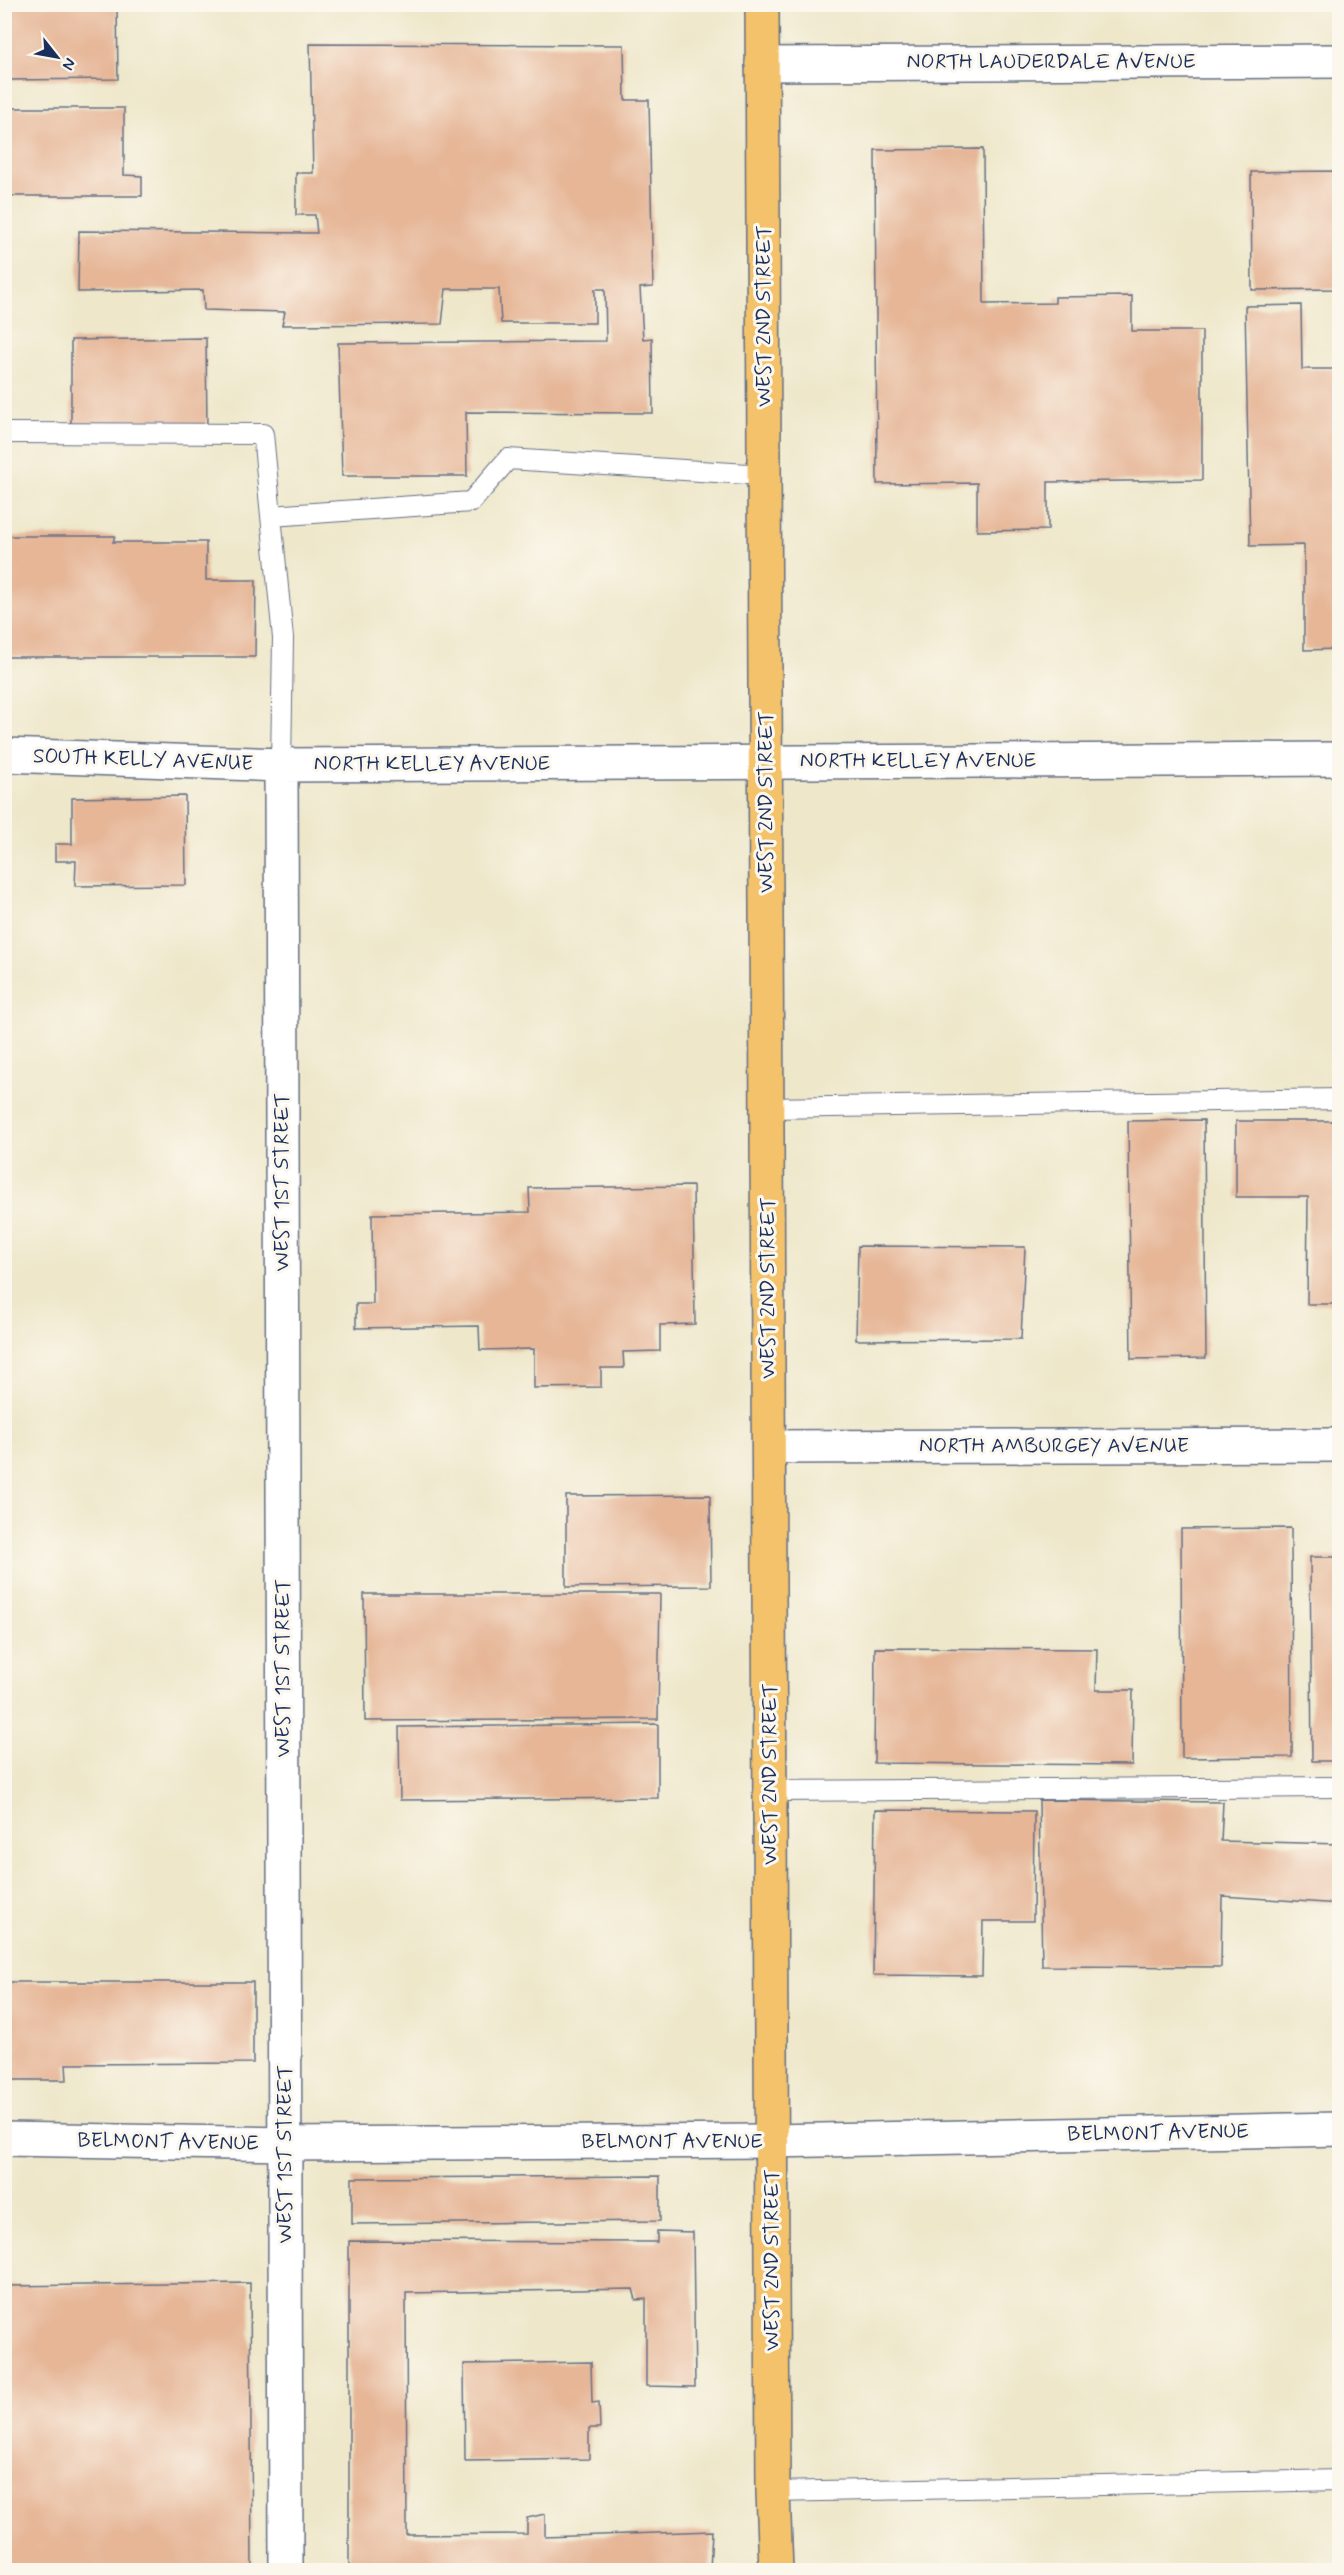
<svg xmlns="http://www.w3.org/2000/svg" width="1344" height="2575" viewBox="0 0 1344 2575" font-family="Mynerve,sans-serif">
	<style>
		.building { fill: #e6b697 }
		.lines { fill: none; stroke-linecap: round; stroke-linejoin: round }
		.service-casing { stroke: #656f84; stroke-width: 22 }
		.minor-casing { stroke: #656f84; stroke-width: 36 }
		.primary-casing { stroke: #656f84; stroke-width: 36 }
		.service { stroke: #fff; stroke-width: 20 }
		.minor { stroke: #fff; stroke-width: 33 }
		.primary { stroke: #f3c26a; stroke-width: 33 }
		.labels { text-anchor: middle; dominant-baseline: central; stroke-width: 6; stroke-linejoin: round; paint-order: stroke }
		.street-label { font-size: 21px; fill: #1b2f5e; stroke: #fbf7ec }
	</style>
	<rect width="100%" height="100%" fill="#fbf7ec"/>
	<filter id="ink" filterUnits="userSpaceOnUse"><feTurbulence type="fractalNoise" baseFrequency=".0167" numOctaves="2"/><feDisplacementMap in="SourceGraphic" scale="12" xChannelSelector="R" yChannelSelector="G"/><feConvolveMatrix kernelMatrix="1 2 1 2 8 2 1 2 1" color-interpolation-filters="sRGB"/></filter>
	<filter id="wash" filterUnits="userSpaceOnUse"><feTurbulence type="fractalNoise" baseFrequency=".008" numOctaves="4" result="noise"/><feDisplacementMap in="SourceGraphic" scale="24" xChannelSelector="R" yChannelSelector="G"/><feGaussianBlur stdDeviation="1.35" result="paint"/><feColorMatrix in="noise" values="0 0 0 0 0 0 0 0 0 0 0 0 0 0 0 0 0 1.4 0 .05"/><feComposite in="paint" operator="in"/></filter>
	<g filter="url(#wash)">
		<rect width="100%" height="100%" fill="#eee7ca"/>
		<g id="blocks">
			<path class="building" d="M4 4H117L118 79 4 80Z
				M310 44 624 45 625 100H649L653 287 640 288 643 339 652 338 653 413 466 412 467 476H342L338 343 606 341 605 289H595V323H501L499 289H446L442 324 282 325 285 312 204 310 203 290 78 292 79 231 317 233 315 215H296V173H313Z
				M4 108H124V175L142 176V196H4Z
				M983 149 984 304 1055 303V297L1132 296V331H1202V480L1048 482V530L977 531V483L877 484 875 150Z
				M1340 171V289L1252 290 1251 172Z
				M1301 305 1302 369H1340V649L1304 650V545L1250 546 1245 306Z
				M206 338 207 430 71 432V340Z
				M4 536H115L113 542H206V580H256L255 657H4Z
				M185 796 186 885 75 886 76 861H55V844H72V798Z
				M1204 1120 1206 1358 1131 1359 1128 1121Z
				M1236 1121H1340V1304H1307L1308 1197H1236Z
				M693 1186 695 1324 660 1325V1351L623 1352 624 1368H601V1387L534 1388V1349L480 1350 479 1326 356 1328V1304H373L372 1214 530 1212 529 1188Z
				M858 1246 1025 1247 1021 1339 856 1340Z
				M710 1495 711 1586 566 1587V1496Z
				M1291 1528 1292 1757 1182 1758 1181 1529Z
				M1310 1557H1340V1761H1312Z
				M364 1594H660L658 1719 365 1721Z
				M875 1648 1097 1649 1096 1690H1133L1132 1765 874 1763Z
				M658 1724V1798L400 1800 399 1727Z
				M1039 1800 1223 1802 1221 1841 1340 1844V1904L1222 1896 1221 1967 1042 1966Z
				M875 1810 1034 1811 1033 1921H983L982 1976 873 1975Z
				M4 1982H253V2063L66 2064 67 2080H4Z
				M660 2176V2221L352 2224V2178Z
				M657 2231 693 2232 695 2387 646 2386V2299L636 2300 633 2289 406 2293 407 2535 527 2534V2518L545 2514V2537L712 2531 710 2570H349V2241L657 2242Z
				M250 2283 252 2570H4V2286Z
				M591 2362 592 2403 599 2402 600 2428H589V2459L465 2461 464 2364Z"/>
		</g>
	</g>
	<g filter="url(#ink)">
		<use href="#blocks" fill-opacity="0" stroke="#656f84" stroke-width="1.5"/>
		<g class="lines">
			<defs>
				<path id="service" d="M4 433 263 434 283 638 281 765
					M271 516 471 502 508 459 764 475
					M767 1108 1340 1099
					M770 1791 1340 1787
					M773 2492 1340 2480"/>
				<path id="minor" d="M762 64 1340 61
					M4 755 281 765 1340 759
					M281 765 286 2570
					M769 1447 1340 1445
					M4 2139 285 2144 772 2141 1340 2129"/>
				<path id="primary" d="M762 4 773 2492 776 2570"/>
			</defs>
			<use href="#service" class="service-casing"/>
			<use href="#minor" class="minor-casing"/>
			<use href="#primary" class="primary-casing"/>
			<use href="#service" class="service"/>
			<use href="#minor" class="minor"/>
			<use href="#primary" class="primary"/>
		</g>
	</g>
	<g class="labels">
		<g class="street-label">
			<text x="1051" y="62">NORTH LAUDERDALE AVENUE</text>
			<text transform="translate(764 316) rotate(-90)">WEST 2ND STREET</text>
			<text transform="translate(143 760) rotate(2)">SOUTH KELLY AVENUE</text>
			<text x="918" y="761">NORTH KELLEY AVENUE</text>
			<text x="432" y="764">NORTH KELLEY AVENUE</text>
			<text transform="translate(766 802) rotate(-90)">WEST 2ND STREET</text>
			<text transform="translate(282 1182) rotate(-90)">WEST 1ST STREET</text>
			<text transform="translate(768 1288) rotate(-90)">WEST 2ND STREET</text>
			<text x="1054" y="1446">NORTH AMBURGEY AVENUE</text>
			<text transform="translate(283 1668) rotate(-90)">WEST 1ST STREET</text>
			<text transform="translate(770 1774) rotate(-90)">WEST 2ND STREET</text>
			<text transform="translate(1158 2133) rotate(-1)">BELMONT AVENUE</text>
			<text transform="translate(168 2142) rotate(1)">BELMONT AVENUE</text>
			<text x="672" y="2142">BELMONT AVENUE</text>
			<text transform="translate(285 2154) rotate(-90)">WEST 1ST STREET</text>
			<text transform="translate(772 2260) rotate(-90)">WEST 2ND STREET</text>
		</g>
	</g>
	<rect width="1344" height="2575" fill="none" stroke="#fbf7ec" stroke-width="24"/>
	<g transform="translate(57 57) rotate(121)" stroke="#fbf7ec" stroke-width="4.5" paint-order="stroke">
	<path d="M0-4.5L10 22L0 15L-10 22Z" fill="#1b2f5e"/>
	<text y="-9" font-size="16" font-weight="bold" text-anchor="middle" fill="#1b2f5e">N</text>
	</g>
</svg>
